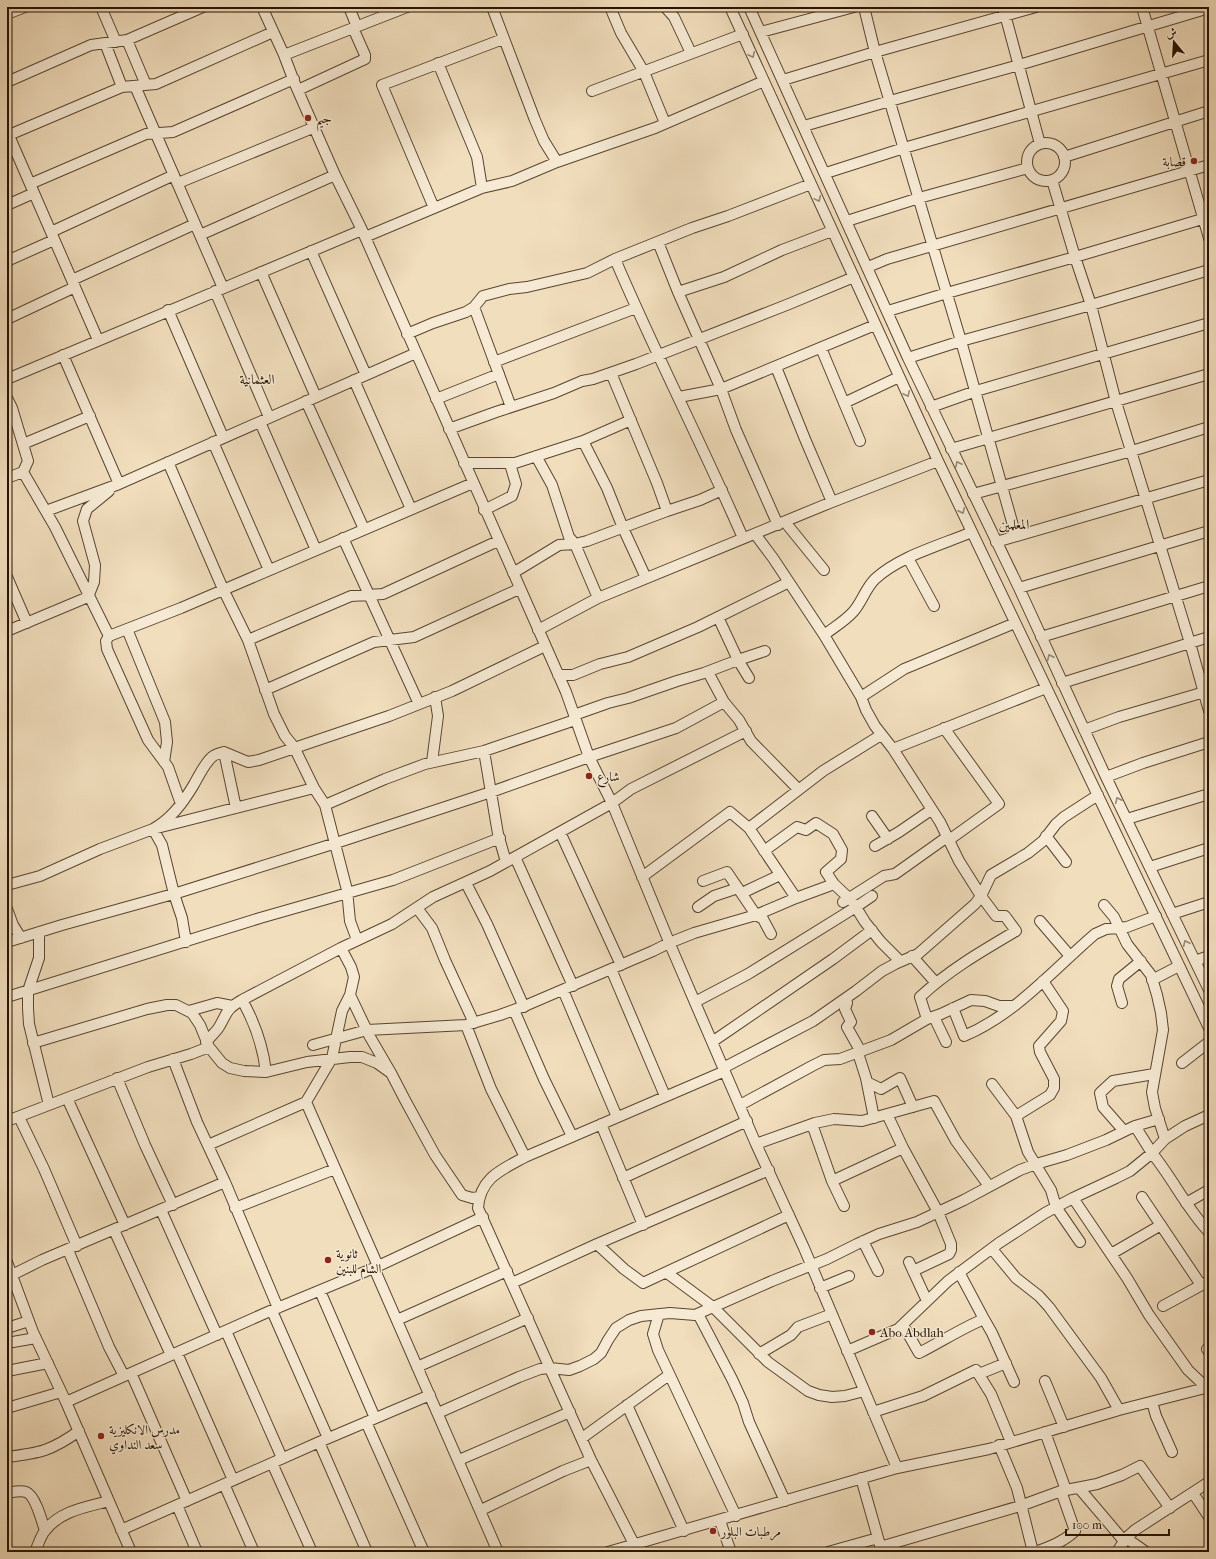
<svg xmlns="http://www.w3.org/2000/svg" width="1216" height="1559" viewBox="0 0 1216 1559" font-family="'IM FELL French Canon',Amiri,serif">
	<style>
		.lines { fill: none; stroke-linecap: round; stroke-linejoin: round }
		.minor-casing { stroke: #594530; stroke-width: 12 }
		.minor { stroke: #f6ead4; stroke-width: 10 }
		.oneway { stroke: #988975 }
		.poi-dot { fill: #8f2418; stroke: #f6ead4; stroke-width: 1.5 }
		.labels { text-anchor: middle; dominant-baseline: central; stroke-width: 3; stroke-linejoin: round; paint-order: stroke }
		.poi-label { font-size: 13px; fill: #261201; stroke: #f6ead4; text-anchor: start }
		.neighbourhood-label { font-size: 14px; fill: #261201; stroke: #f6ead4 }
	</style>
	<rect width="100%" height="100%" fill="#f1debd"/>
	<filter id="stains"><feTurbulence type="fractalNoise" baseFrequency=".005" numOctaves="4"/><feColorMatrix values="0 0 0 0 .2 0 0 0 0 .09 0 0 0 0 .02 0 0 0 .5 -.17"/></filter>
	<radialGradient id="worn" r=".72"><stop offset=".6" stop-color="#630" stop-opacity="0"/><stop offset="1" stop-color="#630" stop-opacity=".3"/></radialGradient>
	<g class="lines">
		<defs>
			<path id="minor" d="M101 7 116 42
				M262 7 284 55 295 84 335 175 362 230 566 692 589 757 612 803 672 949 756 1144 804 1248 897 1468
				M349 7 357 27
				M492 7 535 120 544 141 557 162
				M610 7 621 33 644 72 665 123
				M665 7 674 17 691 53
				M730 7 938 461 1209 1028
				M749 7 908 358 1019 588 1106 777 1209 990
				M864 7 875 52 961 341 1016 536
				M1003 7 1040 144
				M1142 7 1209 238
				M7 14 25 7
				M761 32 854 7
				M127 40 146 85
				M105 43 122 87
				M284 55 407 7
				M438 63 477 157 482 188
				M783 80 875 52 1036 7
				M7 82 91 45 127 40 203 7
				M135 86 223 288
				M298 90 365 59V55L353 28
				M592 91 743 34
				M804 126 890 101 1019 65 1209 8
				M7 131 98 340
				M9 135 122 87 156 84 273 32
				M1027 162a19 19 0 1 1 38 0a19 19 0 1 1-38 0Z
				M1064 157 1209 111
				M826 173 904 148 1209 60
				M1052 180 1075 257 1091 305 1116 402 1190 643 1209 711
				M178 183 315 127
				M30 184 146 134 173 132 294 79
				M7 205 34 193
				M434 208 382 85 503 39
				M847 221 919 198 1028 168
				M51 232 174 175
				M200 235 335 175
				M365 237 482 188 512 181 557 162 655 128 764 81
				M658 242 678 292 721 389 736 430 778 525
				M311 251 366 375
				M615 259C655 353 702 444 743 538
				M7 261 54 240
				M868 267 887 259 1209 165
				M261 272 316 397
				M72 280 195 224
				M215 291 269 417
				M678 292 724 277 782 250 832 231
				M474 307 511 407
				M168 310 223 437
				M888 311 947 293 1075 257 1209 217
				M7 319 75 287
				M407 334 433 323 466 312 474 307 483 296 509 289 527 287 587 273 615 259 692 228 728 216 811 184
				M821 348 860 441
				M63 355 119 484
				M908 358 961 341 1091 305 1209 270
				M494 362 636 308
				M776 367 805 439 832 502
				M611 373 657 483 667 511
				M7 379 362 230
				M354 380 411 509
				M679 397 721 389 875 325
				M7 398 12 408 28 461 23 472 7 478
				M436 399 499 374
				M306 401 364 529
				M844 403 899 377
				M931 407 976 391 1209 323
				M260 422 316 550
				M449 429 496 412 554 393 582 381 593 379 636 364 789 304 854 277
				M583 441 607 488 623 528 646 578
				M213 442 269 570
				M23 444 90 416
				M951 449 1209 374
				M536 456 552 485 569 537 575 544 598 598
				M168 462 223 589 248 640 274 714 285 736 294 747 314 788 325 805 347 890 350 921 357 940
				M464 463H515L583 441 631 420
				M23 472 55 527 109 636
				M973 494 1132 451 1209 427
				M484 510 512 496 516 484 510 464
				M46 511 119 484 416 353
				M785 522 824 570
				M755 534 773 558 824 635 861 697 866 710 875 726 893 749 940 822 959 861 981 896 996 916H1005L1016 931C982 951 949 970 920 997L927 1019
				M343 538 419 704
				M996 542 1209 480
				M908 558 934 606
				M513 573 559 545 575 544 587 541 667 511 700 500 722 490
				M7 577 27 623
				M1019 588 1209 531
				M718 617 738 660 749 678
				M127 629 165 722 167 742 164 762
				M538 630 598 598 832 502 938 461
				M7 631 88 597 94 582 95 565 83 521 87 509 109 491
				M824 635C833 628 845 621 853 612 862 602 865 589 875 579 900 556 941 545 972 532
				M1041 637 1209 586
				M248 640 351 596 383 594 498 541
				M708 672 724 702 739 720 751 741 798 789
				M558 675H573L600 664 628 657 698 627 789 582
				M1062 683 1209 637
				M265 690 374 642 414 637 519 589
				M861 697 904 669 1015 623
				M574 715 608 703 628 698 677 681 704 673 738 660 765 651
				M944 728 999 804 949 840
				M1084 730 1119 717 1208 691
				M893 749 1046 688
				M484 751 498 834 506 862
				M224 752 236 808
				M432 762 438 716 435 697
				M1106 777 1143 763 1209 742
				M181 804 168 767 148 740 107 649 106 641 109 636 181 608 473 483
				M325 805 385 779 425 764 484 751 575 720
				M872 816 888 839
				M1127 819 1209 794
				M153 829C171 819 182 804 193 786 199 776 204 764 212 757 215 754 220 753 224 752L248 762 259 760 389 716 452 691 545 646
				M153 829 162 845 174 894 182 918 186 942
				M560 832 621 965
				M1046 836 1066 862
				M875 846 899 832 931 810
				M764 851 797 827 806 830 816 823 833 834 842 850 841 859 826 872 834 884 852 901 865 922 881 942 900 961
				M515 857 573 986
				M1150 867 1209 848
				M642 877 730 812 749 828
				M703 881 727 872 756 915 763 919 771 934
				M466 883 487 924 524 1007
				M7 885 40 876 100 849 153 829 314 788
				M742 893 780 875
				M796 898 749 828 823 771 881 735
				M843 902 884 876 895 874 947 837
				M1104 905 1114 917 1127 944 1151 975 1157 995 1161 1013 1163 1030 1152 1092 1155 1108 1165 1139 1152 1153C1173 1179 1187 1209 1209 1232
				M698 907 714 896 738 888
				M417 908 432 928 445 960 474 1023
				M7 909 13 925 21 938
				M1172 914 1209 902
				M1040 921 1070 956
				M39 932V958L28 991V1008L29 1024 49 1105
				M7 942 62 925 177 893 336 843 491 792 589 757 676 728 724 702
				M912 956 936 983
				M1195 961 1209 956
				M611 969 665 1096
				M1152 980 1179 966
				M1043 981 1063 1011 1061 1021 1039 1046 1040 1052 1054 1079V1088L1050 1095 1016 1116 1028 1152 1051 1190 1056 1207 1080 1242
				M563 990 617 1117
				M350 995 370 1037 391 1073 405 1100 435 1155 462 1195 472 1198 479 1197
				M7 997 260 918 393 880 500 838
				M846 998 847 1003 845 1009 851 1022 847 1027 861 1052
				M242 1000C255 1023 263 1046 266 1072
				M695 1002 748 974 856 907 872 896
				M1122 1003 1117 986 1119 979 1141 961
				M953 1008 964 1036C1016 1014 1053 970 1095 934L1106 929 1127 927 1156 916
				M514 1010 544 1079 572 1136
				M189 1011 217 1003 232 1006
				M934 1017 946 1042
				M466 1025 491 1089 525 1157
				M206 1042C210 1037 216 1032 219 1027 228 1012 225 1010 242 1000L341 948 392 924 433 897 490 871 612 803 631 789 746 731
				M712 1042 833 959 872 930
				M33 1043 147 1009 167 1005H176L192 1013 200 1025 209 1047 222 1063 230 1068 244 1071 266 1072 307 1062 350 1057H362L377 1063 391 1073
				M313 1045 367 1030 466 1025 500 1015 527 1005 653 951 669 943 694 933 756 915 796 898 834 884
				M858 1053 866 1078 874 1118
				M173 1059 197 1122 225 1182 278 1308
				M1182 1063 1209 1042
				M723 1068 813 1021 856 991 882 971 895 964 918 954 975 904 981 896 991 875 1028 853 1043 841 1056 824 1064 817 1098 795
				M117 1078 145 1145 173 1205
				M867 1082 881 1089 900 1078 913 1107
				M992 1084 1016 1116
				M67 1098 125 1225
				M306 1102 332 1058 342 1011 350 995 354 977 351 967 341 948
				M740 1105 812 1066 824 1060 840 1059 891 1040 927 1019 941 1014 971 1000 985 1001 999 1006H1014
				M19 1117 44 1169 77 1246
				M7 1121 148 1067 191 1054 209 1047
				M601 1124 643 1225
				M812 1124 832 1181 903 1148 887 1114
				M1124 1131 1103 1107 1100 1093 1113 1081 1154 1074
				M1165 1139 1185 1126 1209 1115
				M756 1144 815 1123 834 1119 862 1121 934 1101 956 1141 989 1186
				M208 1145 306 1102 378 1266
				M903 1148 938 1212 951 1244V1250L949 1254 913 1271
				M623 1178 747 1121
				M832 1181 844 1206
				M1142 1197 1201 1285
				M1073 1198 1127 1278 1149 1315 1188 1370 1209 1390
				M1186 1203 1209 1190
				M235 1208 335 1169
				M161 1210 217 1335
				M114 1230 171 1355
				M863 1241 878 1271
				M597 1244 624 1269 643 1283 789 1215
				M992 1249 1016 1278 1039 1296 1049 1307 1101 1378 1119 1410
				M68 1250 109 1347 124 1376
				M1111 1254 1161 1225
				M7 1262 33 1332 66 1402 131 1552
				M909 1262 927 1301
				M374 1268 498 1552
				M667 1273 713 1307 768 1362 808 1391 819 1395 832 1397 845 1396 864 1391
				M12 1275 42 1260 225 1182
				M512 1283 597 1244 769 1170
				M820 1288 849 1276
				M320 1291 375 1418
				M1163 1306 1209 1281
				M272 1311 328 1438
				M659 1314 653 1334 658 1350 736 1516
				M698 1314 732 1379 743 1403 749 1422 785 1501
				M984 1319 992 1333 1014 1382
				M397 1320 507 1271
				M903 1325 919 1353C941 1342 962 1328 984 1319L959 1272
				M7 1328 29 1321
				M226 1331 282 1458
				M7 1343 36 1338
				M1207 1349 1209 1352
				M847 1351 898 1329 948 1281 999 1243 1045 1213 1073 1198 1116 1178 1130 1171 1152 1153 1135 1126
				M177 1353 233 1480
				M759 1354 791 1335 798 1327 832 1314
				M417 1367 528 1318
				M7 1371 48 1363
				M131 1373 187 1501
				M979 1374 1006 1363
				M1045 1381 1064 1427
				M66 1402 270 1311 374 1268 483 1217
				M1152 1402 1156 1416 1172 1452
				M627 1405 684 1531
				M7 1408 61 1392
				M873 1412 923 1396 976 1370 991 1394 1011 1442
				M438 1413 519 1377 540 1369 550 1368 569 1370 580 1366 594 1359 601 1353 608 1340 616 1328 629 1320 641 1316 670 1313 695 1315 772 1281 827 1259 857 1244 879 1234 917 1222 964 1200 1020 1170 1036 1164 1067 1155 1106 1140 1135 1126 1159 1119
				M366 1422 424 1552
				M1045 1432 1066 1490
				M582 1438 669 1375
				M319 1442 367 1552
				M999 1445 1017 1488 1033 1552
				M7 1457C40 1453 51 1451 79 1431
				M459 1460 570 1412
				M272 1463 312 1552
				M861 1478 882 1552
				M224 1484 254 1552
				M1079 1488 1124 1541
				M7 1493C13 1492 20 1490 26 1492 35 1495 42 1521 45 1531
				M1193 1493 1209 1517
				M177 1505 197 1552
				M481 1510 563 1471 591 1460
				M720 1521 731 1552
				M121 1530 317 1443 430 1395
				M1126 1538 1146 1552
				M634 1544 591 1460 478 1208C480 1178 501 1170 525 1157L725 1071
				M880 1547 1020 1506 1061 1491 1097 1484 1122 1475 1140 1466 1170 1508
				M35 1552C38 1545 40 1538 44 1532 59 1511 86 1507 109 1501
				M608 1552 897 1468 989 1449 1119 1410 1209 1387
				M828 1552 878 1538
				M1035 1552C1050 1547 1063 1542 1075 1531L1061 1491
				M1117 1552 1126 1538 1135 1530 1209 1482"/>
		</defs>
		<use href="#minor" class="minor-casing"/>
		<use href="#minor" class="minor"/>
	</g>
	<defs><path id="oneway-chevron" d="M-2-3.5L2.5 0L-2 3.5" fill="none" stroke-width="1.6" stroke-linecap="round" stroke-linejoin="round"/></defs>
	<g class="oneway">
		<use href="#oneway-chevron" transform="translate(752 55) rotate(65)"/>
		<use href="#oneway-chevron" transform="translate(818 199) rotate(66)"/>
		<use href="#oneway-chevron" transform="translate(907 394) rotate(65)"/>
		<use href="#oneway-chevron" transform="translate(958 464) rotate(-116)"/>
		<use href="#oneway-chevron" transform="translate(962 511) rotate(65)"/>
		<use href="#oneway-chevron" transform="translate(1050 657) rotate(-115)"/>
		<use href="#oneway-chevron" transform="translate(1118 800) rotate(-116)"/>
		<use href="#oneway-chevron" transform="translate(1186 943) rotate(-115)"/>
	</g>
	<g class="poi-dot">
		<circle cx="308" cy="118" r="4"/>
		<circle cx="1194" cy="161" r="4"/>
		<circle cx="589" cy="776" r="4"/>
		<circle cx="328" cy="1260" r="4"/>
		<circle cx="872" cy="1332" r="4"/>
		<circle cx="101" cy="1436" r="4"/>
		<circle cx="713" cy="1531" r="4"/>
	</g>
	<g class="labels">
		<g class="poi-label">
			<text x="316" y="118">جيم</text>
			<text x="1186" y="161" text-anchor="end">قصابة</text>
			<text x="597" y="776">شارع</text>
			<text x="336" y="1253">ثانوية<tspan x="336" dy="15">الشام للبنين</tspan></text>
			<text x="880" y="1332">Abo Abdlah</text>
			<text x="109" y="1429">مدرس الانكليزية<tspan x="109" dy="15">سعد النداوي</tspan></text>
			<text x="721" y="1531">مرطبات البلور</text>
		</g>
		<g class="neighbourhood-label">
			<text x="257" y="379">العثمانية</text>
			<text x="1014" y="524">المعلمين</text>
		</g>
	</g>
	<rect width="1216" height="1559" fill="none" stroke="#f1debd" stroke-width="24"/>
	<rect x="8" y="8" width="1200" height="1543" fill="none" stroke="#261201" stroke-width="2"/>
	<rect x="12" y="12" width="1192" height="1535" fill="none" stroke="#261201"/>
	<g transform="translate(1174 42) rotate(342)" stroke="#f6ead4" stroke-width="3" paint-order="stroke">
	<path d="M0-3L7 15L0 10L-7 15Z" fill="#261201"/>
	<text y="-6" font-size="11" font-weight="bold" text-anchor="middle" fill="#261201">ش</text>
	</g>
	<path d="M1066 1529v6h103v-6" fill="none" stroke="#261201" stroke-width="2"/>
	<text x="1072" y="1529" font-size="12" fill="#261201" stroke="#f6ead4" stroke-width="3" paint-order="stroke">100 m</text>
	<rect width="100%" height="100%" filter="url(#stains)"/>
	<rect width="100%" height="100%" fill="url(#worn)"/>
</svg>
